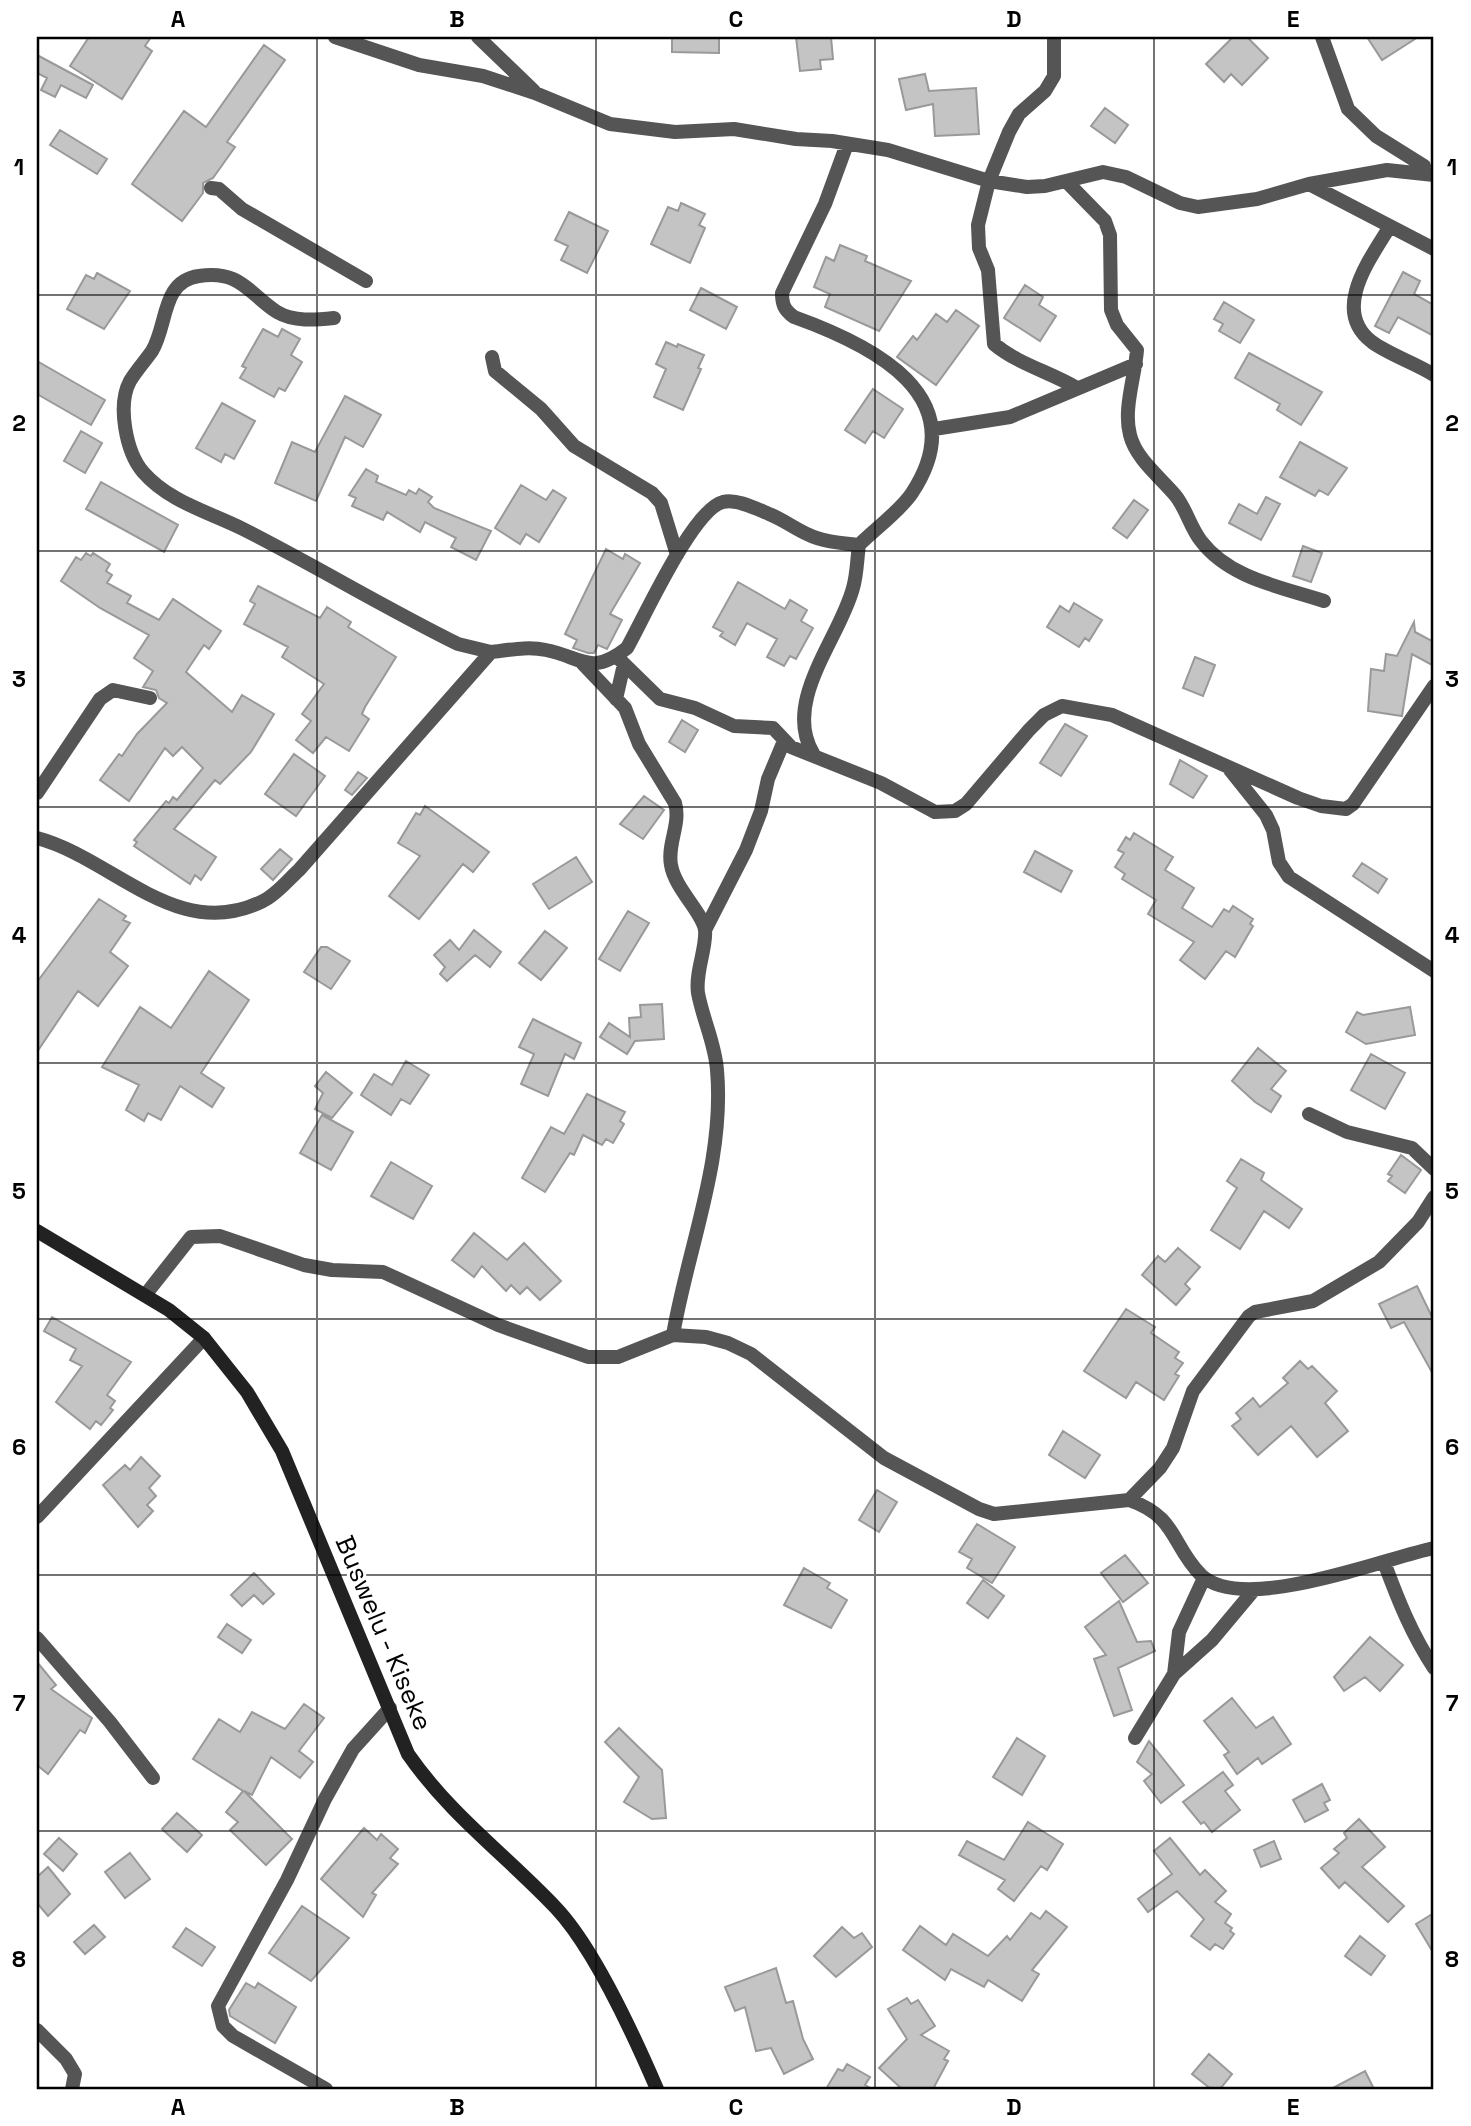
<svg xmlns="http://www.w3.org/2000/svg" width="1471" height="2126" viewBox="0 0 1471 2126" font-family="'Space Grotesk',sans-serif">
	<style>
		.building { fill: #c4c4c4; stroke: #999; stroke-width: 2 }
		.lines { fill: none; stroke-linecap: round; stroke-linejoin: round }
		.street { stroke: #555; stroke-width: 14 }
		.secondary { stroke: #222; stroke-width: 14 }
		.grid { fill: none; stroke: #000; stroke-width: 2; stroke-opacity: 0.55 }
		.labels { text-anchor: middle; dominant-baseline: central; stroke-width: 6; stroke-linejoin: round; paint-order: stroke }
		.street-label { font-size: 26px; fill: #000; stroke: #fff }
		.neatline { fill: none; stroke: #000; stroke-width: 2.5 }
		.grid-label { font-size: 23px; text-anchor: middle; font-weight: bold; fill: #000 }
	</style>
	<rect width="100%" height="100%" fill="#fff"/>
	<path class="building" d="M89 37H151L145 46 152 51 122 99 70 66Z
		M672 37H719V53L672 52Z
		M796 37H831L833 59 820 60 821 69 800 71Z
		M1233 37H1247L1268 58 1242 85 1231 74 1224 82 1206 64Z
		M1367 37H1418L1382 60Z
		M264 45 285 60 227 142 235 147 213 178 203 183V193L182 221 132 184 184 111 206 127Z
		M37 55 93 85 86 98 61 85 55 97 41 90 47 78 37 73Z
		M925 74 929 91 976 88 979 134 935 136 933 104 906 110 899 79Z
		M1105 108 1128 125 1115 143 1091 126Z
		M60 130 107 159 97 174 50 145Z
		M681 203 705 214 699 225 705 228 690 263 651 244 668 207 678 211Z
		M569 212 608 231 587 273 561 260 568 246 555 240Z
		M840 245 867 256 865 261 911 281 879 331 825 307 830 294 814 287 826 257 834 261Z
		M1403 272 1420 281 1414 294 1434 305V336L1398 317 1389 333 1375 326Z
		M97 273 130 291 104 329 67 309 86 275 94 279Z
		M1025 285 1043 297 1039 305 1056 316 1040 341 1004 318Z
		M701 288 737 307 726 329 690 310Z
		M1224 302 1254 320 1240 343 1219 331 1223 324 1214 319Z
		M956 310 979 326 936 385 897 357 913 336 917 340 936 314 947 322Z
		M263 329 278 337 282 329 300 339 291 355 302 362 285 391 279 388 274 397 240 378 246 368 242 366Z
		M666 342 677 347 678 344 704 355 698 368 701 369 683 410 654 397 666 369 656 364Z
		M1249 353 1322 392 1301 425 1277 410 1280 404 1235 378Z
		M37 361 105 400 91 425 37 394Z
		M873 389 903 409 884 438 873 431 865 443 845 430Z
		M345 396 381 415 363 447 345 437 316 501 275 483 292 442 315 452Z
		M222 403 255 421 234 459 225 454 221 462 196 448Z
		M81 431 102 443 85 473 64 461Z
		M1300 442 1347 468 1328 495 1319 490 1315 496 1280 477Z
		M366 469 378 476 376 482 406 495 409 490 416 494 419 489 432 497 428 502 434 508 491 531 476 560 451 547 456 538 425 522 420 532 387 512 383 520 352 506 356 498 349 495Z
		M101 482 178 525 164 552 86 509Z
		M521 485 546 500 553 490 566 498 539 542 526 534 520 544 495 528Z
		M1266 497 1280 504 1261 540 1229 523 1239 504 1257 514Z
		M1134 500 1148 510 1127 538 1113 528Z
		M1303 546 1322 553 1311 582 1293 576Z
		M606 549 623 559 625 554 640 563 610 614 622 620 607 649 598 645 594 653H588L573 648 577 640 565 634Z
		M86 553 91 556 93 553 110 564 106 571 112 575 107 583 131 596 127 603 159 620 173 599 221 631 209 649 204 645 186 672 232 712 242 695 274 714 251 752 220 784 215 780 174 829 216 857 201 880 195 875 190 884 134 846 137 842 134 840 166 801 169 803 173 797 177 800 203 768 182 747 173 756 165 748 129 801 100 780 119 754 122 756 137 734 167 703 159 698 156 690 143 687 153 671 134 658 149 635 100 608 61 581 76 557 81 560Z
		M738 582 785 609 790 600 807 610 801 621 813 628 796 659 790 656 784 666 767 657 777 639 747 623 735 645 720 636 723 632 713 627Z
		M258 586 320 618 327 607 351 622 348 627 396 657 365 707 362 714 369 719 349 751 326 737 313 753 296 740 311 721 302 714 324 684 282 657 288 647 244 624 255 604 250 601Z
		M1074 603 1102 620 1089 641 1085 638 1079 647 1047 627 1060 606 1069 612Z
		M1414 622 1415 632 1434 642V666L1412 654 1402 716 1368 711 1371 669 1384 671 1386 654 1397 656Z
		M1195 657 1215 665 1203 696 1183 688Z
		M682 720 698 730 685 752 669 742Z
		M1065 724 1087 736 1061 776 1040 763Z
		M294 754 325 776 296 816 265 794Z
		M1180 760 1207 776 1193 798 1170 784Z
		M358 772 367 778 352 795 345 790Z
		M644 796 664 810 643 839 620 824Z
		M425 806 489 852 473 872 463 864 419 919 389 896 420 856 398 843 416 813 420 815Z
		M1134 833 1173 857 1165 870 1194 888 1182 908 1212 927 1224 909 1229 912 1233 906 1253 919 1250 924 1253 926 1235 957 1226 951 1205 979 1180 960 1194 942 1148 914 1156 900 1122 879 1125 874 1115 867 1124 853 1118 850 1126 837 1130 840Z
		M280 849 292 859 273 880 261 869Z
		M1035 851 1072 871 1061 892 1024 872Z
		M576 857 592 882 549 909 533 884Z
		M1362 863 1387 879 1378 893 1353 876Z
		M99 899 126 916 123 920 130 923 110 952 128 966 98 1006 78 991 37 1052V982Z
		M628 911 649 923 620 971 599 959Z
		M474 930 501 952 490 967 475 955 447 981 440 974 445 967 434 955 450 940 459 950Z
		M545 931 567 948 541 980 519 963Z
		M321 947H327L350 961 331 989 304 972Z
		M209 971 249 1000 201 1073 224 1088 212 1107 180 1086 161 1120 148 1113 144 1121 126 1110 139 1085 102 1067 140 1007 171 1028Z
		M662 1004 664 1039 635 1041 627 1054 600 1037 609 1023 630 1037 629 1018 641 1017 640 1005Z
		M1410 1007 1415 1035 1366 1044 1346 1032 1357 1012 1363 1015Z
		M533 1019 581 1043 574 1059 565 1054 548 1096 521 1084 534 1054 519 1047Z
		M1258 1048 1286 1071 1271 1089 1281 1096 1271 1112 1255 1102 1232 1081Z
		M1371 1054 1405 1073 1385 1109 1351 1090Z
		M406 1061 429 1075 410 1104 401 1099 391 1115 361 1095 374 1074 392 1085Z
		M326 1072 352 1093 332 1118 315 1109 323 1093 315 1086Z
		M587 1094 625 1112 620 1121 624 1124 613 1143 606 1139 602 1145 583 1135 574 1155 570 1153 545 1192 522 1178 551 1127 564 1134Z
		M322 1115 353 1132 331 1170 300 1153Z
		M1401 1155 1421 1170 1405 1193 1388 1181 1392 1176 1388 1174Z
		M1241 1159 1264 1173 1261 1180 1302 1209 1289 1228 1264 1211 1240 1249 1211 1230 1237 1188 1227 1181Z
		M391 1162 432 1186 413 1219 371 1196Z
		M474 1233 507 1260 524 1243 561 1281 540 1300 527 1287 520 1294 511 1285 506 1291 482 1266 474 1277 452 1260Z
		M1178 1248 1200 1267 1185 1284 1190 1289 1176 1305 1142 1275 1158 1256 1165 1262Z
		M1417 1286 1434 1321V1376L1404 1322 1391 1328 1379 1304Z
		M1126 1309 1155 1327 1151 1333 1179 1352 1175 1358 1183 1363 1175 1374 1179 1376 1164 1400 1136 1382 1126 1398 1084 1371Z
		M52 1317 131 1362 107 1395 115 1401 110 1408 113 1410 101 1425 96 1421 90 1429 56 1402 82 1366 70 1360 76 1349 44 1331Z
		M1300 1361 1308 1369 1312 1366 1337 1391 1325 1403 1348 1431 1317 1457 1291 1426 1258 1455 1232 1426 1241 1419 1236 1413 1253 1398 1260 1407 1288 1383 1283 1378Z
		M1063 1431 1100 1455 1085 1478 1049 1455Z
		M141 1457 160 1476 149 1488 156 1496 147 1505 153 1511 138 1527 103 1485 125 1465 130 1470Z
		M877 1490 897 1502 879 1532 859 1520Z
		M977 1524 1015 1547 992 1583 967 1568 972 1559 959 1552Z
		M1125 1555 1148 1583 1123 1602 1101 1573Z
		M804 1568 830 1583 827 1588 847 1600 831 1628 784 1605Z
		M254 1573 274 1594 263 1604 254 1595 242 1606 231 1595Z
		M983 1580 1004 1596 988 1618 967 1603Z
		M1119 1601 1137 1642 1151 1641 1155 1651 1118 1668 1132 1710 1114 1716 1094 1659 1106 1655 1085 1627Z
		M227 1624 251 1640 242 1653 218 1637Z
		M1370 1637 1403 1665 1380 1691 1365 1677 1344 1691 1334 1677Z
		M37 1662 56 1685 51 1689 92 1718 85 1733 80 1730 48 1774 37 1765Z
		M1232 1698 1256 1728 1273 1717 1291 1744 1262 1764 1258 1758 1237 1774 1224 1755 1229 1752 1204 1721Z
		M304 1704 324 1718 299 1751 313 1762 300 1778 271 1757 252 1795 244 1791 292 1839 266 1865 230 1830 238 1822 226 1812 243 1791 193 1759 219 1719 240 1732 252 1712 285 1729Z
		M619 1728 662 1770 666 1818 652 1819 624 1802 639 1777 605 1742Z
		M1017 1738 1045 1756 1022 1795 993 1777Z
		M1149 1741 1184 1785 1161 1803 1144 1781 1152 1774 1137 1762Z
		M1223 1772 1233 1785 1225 1791 1240 1810 1212 1832 1204 1822 1201 1824 1183 1802Z
		M1322 1784 1330 1800 1324 1803 1328 1810 1305 1822 1293 1800Z
		M177 1813 202 1835 187 1852 162 1829Z
		M1359 1819 1385 1847 1362 1867 1404 1906 1388 1922 1345 1882 1339 1888 1321 1868 1339 1853 1334 1849 1347 1838 1344 1833Z
		M1028 1822 1063 1844 1047 1870 1041 1866 1014 1901 998 1889 1005 1880 959 1855 967 1841 1004 1860Z
		M364 1828 377 1840 381 1834 398 1849 390 1858 398 1864 372 1893 376 1895 363 1917 321 1879Z
		M59 1838 77 1854 63 1871 44 1854Z
		M1170 1838 1200 1875 1205 1870 1226 1891 1215 1902 1231 1914 1225 1923 1232 1928 1230 1931 1234 1934 1223 1949 1215 1944 1210 1950 1191 1936 1204 1919 1177 1891 1148 1912 1138 1899 1172 1874 1154 1851Z
		M1274 1841 1281 1859 1261 1867 1254 1850Z
		M130 1853 150 1879 125 1898 105 1872Z
		M48 1867 70 1894 48 1916 37 1903V1877Z
		M302 1906 349 1938 311 1981 269 1953Z
		M1046 1911 1067 1927 1032 1970 1039 1974 1022 2001 988 1980 984 1987 951 1969 945 1980 903 1950 920 1926 946 1945 953 1934 988 1956 1007 1936 1010 1940 1031 1913 1040 1919Z
		M1434 1913V1954L1416 1924Z
		M94 1925 105 1937 85 1954 74 1942Z
		M842 1927 854 1938 862 1933 872 1947 836 1977 814 1956Z
		M186 1928 215 1947 202 1966 173 1947Z
		M1360 1936 1385 1956 1371 1975 1345 1956Z
		M776 1968 786 2003 793 2001 803 2039 813 2059 784 2074 771 2048 756 2051 745 2007 735 2011 725 1987Z
		M246 1983 255 1988 258 1983 296 2007 275 2043 230 2016 229 2010Z
		M907 1998 911 2004 918 2000 935 2026 921 2035 949 2051 944 2059 948 2061 933 2089H902L879 2068 907 2039 888 2009Z
		M1209 2054 1232 2074 1220 2089H1211L1192 2074Z
		M847 2064 870 2077 865 2085 872 2089H826L838 2069 843 2071Z
		M1365 2071 1374 2089H1331Z"/>
	<g class="lines">
		<path class="street" d="M335 37 419 65 483 76 535 93 610 124 675 132 734 129 796 139 832 141 888 150 989 181 1027 187 1045 186 1103 172 1126 177 1180 203 1198 207 1257 199 1309 184 1387 170 1434 175
			M478 37 534 91
			M1054 37V76L1045 91 1019 114 1009 132 989 181 978 225 979 248 988 270 994 344C1018 364 1050 372 1077 388
			M1322 37 1348 109 1376 136 1424 166
			M1066 181 1105 221 1110 235 1111 310 1117 325 1137 350C1135 377 1123 409 1130 435 1136 459 1160 477 1175 495 1186 508 1190 527 1201 541 1230 579 1282 587 1324 601
			M1309 184 1434 249
			M211 188 219 189 242 209 366 281
			M1390 226C1371 258 1330 310 1372 342 1390 355 1415 363 1434 375
			M334 318C315 320 294 322 277 312 248 293 241 270 199 276 161 281 168 325 152 351 145 361 136 371 130 381 117 405 126 452 143 472 169 502 209 512 243 529 316 566 385 608 458 644L491 652
			M492 357 495 371 541 409 574 446 652 493 661 503 677 555
			M934 429 1010 417 1136 364
			M616 656 660 699 695 708 734 726 773 728 791 747 881 783 935 812 955 811 966 804 1029 730 1044 715 1062 706 1112 715 1298 798 1321 806 1346 809 1353 804 1434 686
			M583 664 625 708 639 744 675 803C681 824 667 844 671 865 675 889 703 913 705 930 707 947 695 972 698 993 703 1020 715 1043 717 1070 725 1161 688 1247 673 1335
			M616 699 624 664
			M813 753C782 701 840 638 853 588 857 575 857 559 859 545
			M1230 770 1266 815 1273 830 1279 862 1289 877 1434 971
			M37 793 100 699 113 690 150 698
			M37 838C113 858 178 944 263 901 276 895 288 880 299 870L491 652C509 650 528 646 546 650 582 657 590 677 627 648 644 618 693 509 723 502 736 498 757 509 769 514 782 519 794 528 807 534 823 542 841 543 859 545 874 530 901 510 912 493 976 396 872 345 794 317 784 310 782 304 782 293L825 204 847 144
			M705 930 746 850 761 811 768 779 784 741
			M1309 1114 1347 1132 1412 1148 1434 1169
			M146 1294 191 1237 220 1236 304 1265 332 1270 383 1272 498 1325 588 1357H618L673 1335 706 1337 728 1343 751 1354 884 1458 979 1509 994 1514 1129 1500C1178 1517 1171 1545 1201 1575 1243 1615 1382 1559 1434 1548
			M1129 1500 1160 1468 1173 1448 1193 1391 1249 1316 1255 1312 1313 1301 1379 1262 1418 1222 1434 1197
			M37 1517 204 1338
			M1384 1562C1398 1600 1412 1635 1434 1668
			M37 1638 110 1722 153 1778
			M1174 1674 1212 1640 1253 1591
			M1135 1738 1174 1674 1179 1632 1204 1578
			M37 2030 66 2059 75 2074 72 2089
			M326 2089 233 2036 223 2026 218 2006 287 1880 325 1799 353 1749 390 1708"/>
		<path class="secondary" d="M37 1231 169 1310 204 1338 247 1392 282 1451 408 1754C451 1816 506 1855 556 1908 593 1947 635 2038 657 2089"/>
	</g>
	<path class="grid" d="M317 37V2089M596 37V2089M875 37V2089M1154 37V2089M37 295H1434M37 551H1434M37 807H1434M37 1063H1434M37 1319H1434M37 1575H1434M37 1831H1434"/>
	<g class="labels">
		<g class="street-label">
			<text transform="translate(384 1633) rotate(67)">Buswelu - Kiseke</text>
		</g>
	</g>
	<rect width="1471" height="2126" fill="none" stroke="#ffffff" stroke-width="77"/>
	<rect x="38" y="38" width="1394" height="2050" class="neatline"/>
	<g class="grid-label">
		<text x="178" y="27">A</text>
		<text x="457" y="27">B</text>
		<text x="736" y="27">C</text>
		<text x="1014" y="27">D</text>
		<text x="1293" y="27">E</text>
		<text x="19" y="175">1</text>
		<text x="1452" y="175">1</text>
		<text x="19" y="431">2</text>
		<text x="1452" y="431">2</text>
		<text x="19" y="687">3</text>
		<text x="1452" y="687">3</text>
		<text x="19" y="943">4</text>
		<text x="1452" y="943">4</text>
		<text x="19" y="1199">5</text>
		<text x="1452" y="1199">5</text>
		<text x="19" y="1455">6</text>
		<text x="1452" y="1455">6</text>
		<text x="19" y="1711">7</text>
		<text x="1452" y="1711">7</text>
		<text x="19" y="1967">8</text>
		<text x="1452" y="1967">8</text>
		<text x="178" y="2115">A</text>
		<text x="457" y="2115">B</text>
		<text x="736" y="2115">C</text>
		<text x="1014" y="2115">D</text>
		<text x="1293" y="2115">E</text>
	</g>
</svg>
